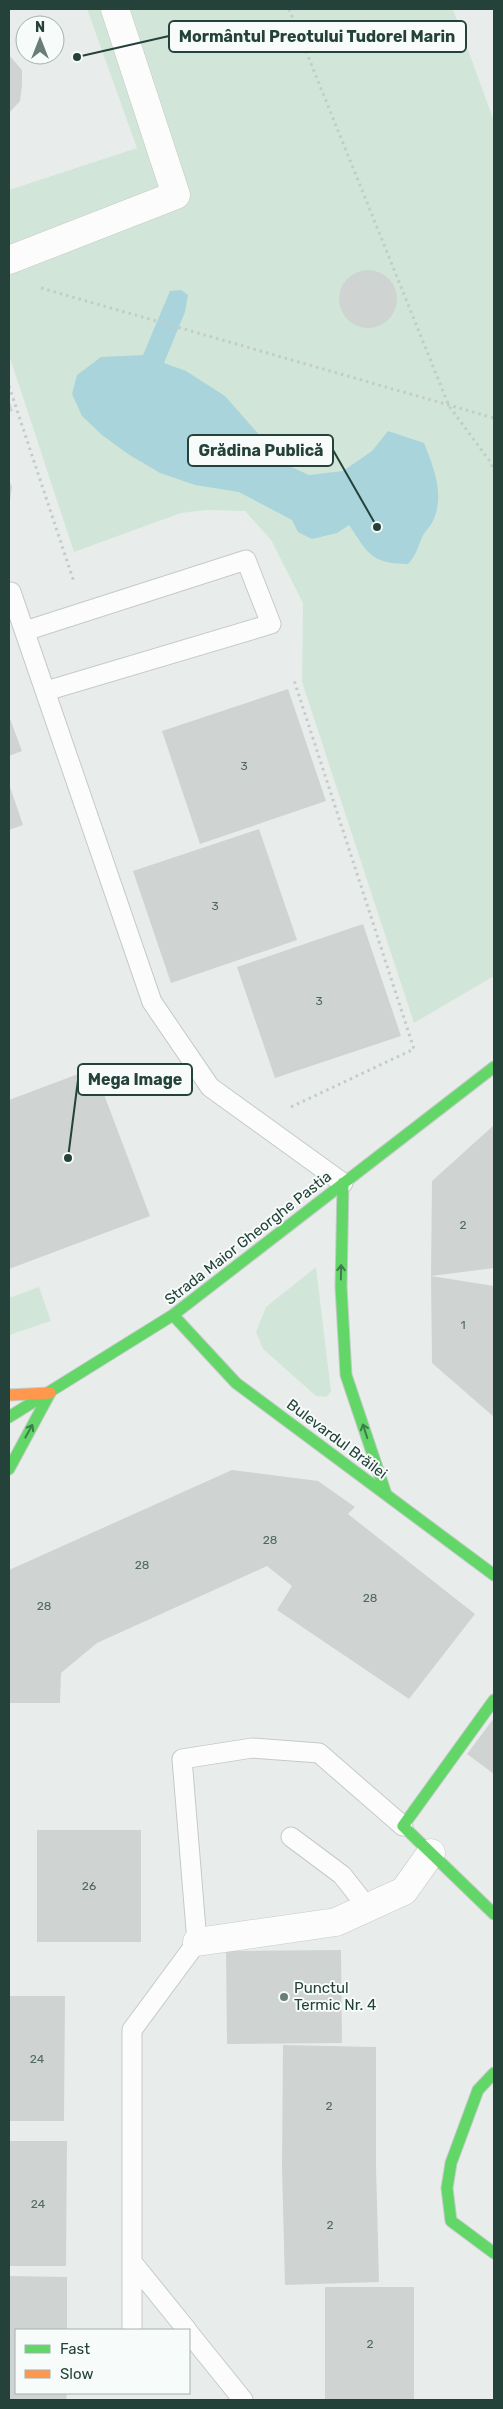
<svg xmlns="http://www.w3.org/2000/svg" width="503" height="2409" viewBox="0 0 503 2409" font-family="Rubik,sans-serif">
	<style>
		.green { fill: #d1e6d8 }
		.water { fill: #a9d4db }
		.building { fill: #cfd4d2 }
		.lines { fill: none; stroke-linecap: round; stroke-linejoin: round }
		.lane-casing { stroke: #c5cac8; stroke-width: 21 }
		.street-casing { stroke: #c5cac8; stroke-width: 29 }
		.fast-casing { stroke: #c3cbc8; stroke-width: 13 }
		.slow-casing { stroke: #c3cbc8; stroke-width: 13 }
		.path { stroke: #c3ccca; stroke-width: 3; stroke-dasharray: 2.5 4; stroke-linecap: butt }
		.lane { stroke: #fcfcfc; stroke-width: 19 }
		.street { stroke: #fcfcfc; stroke-width: 28 }
		.fast { stroke: #63d668; stroke-width: 11 }
		.slow { stroke: #ff974d; stroke-width: 11 }
		.oneway { stroke: #3d7d4c }
		.poi-dot { fill: #697e78; stroke: #f7fbf9; stroke-width: 2 }
		.labels { text-anchor: middle; dominant-baseline: central; stroke-width: 4; stroke-linejoin: round; paint-order: stroke }
		.number-label { font-size: 12px; fill: #506761 }
		.street-label { font-size: 15px; fill: #24423a; stroke: #f7fbf9 }
		.poi-label { font-size: 15px; fill: #24423a; stroke: #f7fbf9; text-anchor: start }
		.leader { fill: none; stroke: #24423a; stroke-width: 2 }
		.callout-dot { fill: #24423a; stroke: #f7fbf9; stroke-width: 2 }
		.callout { fill: #f7fbf9; stroke: #24423a; stroke-width: 2 }
		.callout-label { font-size: 16px; text-anchor: middle; font-weight: bold; fill: #24423a }
	</style>
	<rect width="100%" height="100%" fill="#e8edeb"/>
	<path class="green" d="M87 9H453L494 121V976L414 1023 302 682 303 603 271 540 245 511 206 510 181 513 74 552 9 355V190L137 148Z
		M316 1267 331 1392 326 1397 316 1396 263 1349 256 1332 266 1307Z
		M39 1287 51 1321 9 1335V1298Z"/>
	<path class="water" d="M181 290 188 295 185 312 164 363 186 371 225 396 285 464 309 475 343 471 372 451 388 431 424 443C434 468 445 495 433 521 430 527 425 531 422 537 418 548 416 555 408 564 371 564 368 553 349 525L337 533 312 539 298 532 292 520 239 492 195 485 160 473 128 454 102 435 82 416 72 394 77 375 101 357 143 355 170 291Z"/>
	<path class="building" d="M9 55 22 70V85L20 101 9 113Z
		M339 299a29 29 0 1 1 58 0a29 29 0 1 1-58 0Z
		M9 399 13 411 9 412Z
		M9 480 12 487 10 501H9Z
		M288 689 326 801 200 844 162 731Z
		M9 716 22 751 9 756Z
		M9 784 23 825 9 830Z
		M259 829 297 940 171 983 133 871Z
		M363 924 401 1036 275 1078 237 967Z
		M94 1068 150 1216 9 1269V1100Z
		M494 1125V1268L431 1276 494 1286V1417L432 1363 431 1276 432 1181Z
		M232 1470 318 1481 355 1507 348 1514 475 1614 409 1699 277 1610 292 1586 267 1566 97 1643 61 1673 60 1703H9V1570Z
		M494 1718V1774L467 1754Z
		M37 1830H141V1942H37Z
		M341 1950 342 2043 227 2044 226 1951Z
		M9 1996H65L64 2121H9Z
		M283 2045 376 2047V2165L379 2282 285 2285 282 2167Z
		M9 2141H67L66 2266H9Z
		M9 2276 67 2277V2330H16V2393H67L66 2400H9Z
		M325 2287H414V2400H325Z"/>
	<g class="lines">
		<defs>
			<path id="lane" d="M9 593 11 592 152 1002 210 1087 343 1183
				M25 631 246 560 271 624 46 691
				M291 1837 342 1875 368 1908
				M132 2262 187 2330
				M132 2330V2030L197 1942 182 1759 252 1748 319 1753 403 1826
				M189 2333 243 2400"/>
			<path id="street" d="M9 260 176 195 115 9
				M197 1942 336 1922 404 1891 431 1853"/>
			<path id="fast" d="M343 1183 341 1287 346 1375 386 1494
				M173 1315 236 1383 494 1575
				M9 1417 173 1315 494 1067
				M9 1469 50 1393
				M494 1700 403 1826 494 1914
				M494 2073 478 2090 451 2163 447 2188 451 2221 494 2253"/>
			<path id="slow" d="M9 1395 50 1393"/>
		</defs>
		<use href="#lane" class="lane-casing"/>
		<use href="#street" class="street-casing"/>
		<use href="#fast" class="fast-casing"/>
		<use href="#slow" class="slow-casing"/>
		<path class="path" d="M289 9 449 406 491 463 494 471
			M41 288 494 418
			M9 386 74 582
			M291 1107 414 1049 294 680"/>
		<use href="#lane" class="lane"/>
		<use href="#street" class="street"/>
		<use href="#fast" class="fast"/>
		<use href="#slow" class="slow"/>
	</g>
	<defs><path id="oneway-shaft" d="M-6 0H5M1.5-3L5.5 0L1.5 3" fill="none" stroke-width="1.6" stroke-linecap="round" stroke-linejoin="round" transform="scale(1.25)"/></defs>
	<g class="oneway">
		<use href="#oneway-shaft" transform="translate(341 1272) rotate(-89)"/>
		<use href="#oneway-shaft" transform="translate(29 1431) rotate(-61)"/>
		<use href="#oneway-shaft" transform="translate(365 1431) rotate(-108)"/>
	</g>
	<circle class="poi-dot" cx="284" cy="1997" r="5"/>
	<g class="labels">
		<g class="number-label">
			<text x="244" y="766">3</text>
			<text x="215" y="906">3</text>
			<text x="319" y="1001">3</text>
			<text x="463" y="1225">2</text>
			<text x="463" y="1325">1</text>
			<text x="270" y="1540">28</text>
			<text x="142" y="1565">28</text>
			<text x="370" y="1598">28</text>
			<text x="44" y="1606">28</text>
			<text x="89" y="1886">26</text>
			<text x="37" y="2059">24</text>
			<text x="329" y="2106">2</text>
			<text x="38" y="2204">24</text>
			<text x="330" y="2225">2</text>
			<text x="370" y="2344">2</text>
		</g>
		<g class="street-label">
			<text transform="translate(248 1238) rotate(-38)">Strada Maior Gheorghe Pastia</text>
			<text transform="translate(337 1439) rotate(37)">Bulevardul Brăilei</text>
		</g>
		<g class="poi-label">
			<text x="294" y="1988">Punctul<tspan x="294" dy="17">Termic Nr. 4</tspan></text>
		</g>
	</g>
	<path class="leader" d="M77 57L169 36M377 527L333 450M68 1158L78 1080"/>
	<g class="callout-dot">
		<circle cx="77" cy="57" r="5"/>
		<circle cx="377" cy="527" r="5"/>
		<circle cx="68" cy="1158" r="5"/>
	</g>
	<g class="callout">
		<rect x="169" y="21" width="297" height="31" rx="5"/>
		<rect x="188" y="435" width="145" height="31" rx="5"/>
		<rect x="78" y="1064" width="114" height="31" rx="5"/>
	</g>
	<g class="callout-label">
		<text x="317" y="42">Mormântul Preotului Tudorel Marin</text>
		<text x="261" y="456">Grădina Publică</text>
		<text x="135" y="1085">Mega Image</text>
	</g>
	<rect width="503" height="2409" fill="none" stroke="#24423a" stroke-width="20"/>
	<rect x="15" y="2329" width="175" height="65" fill="#f7fbf9" stroke="#a3b1ad"/>
	<rect x="25" y="2345" width="25" height="8" fill="#63d668" stroke="#a3b1ad"/>
	<text x="60" y="2354" font-size="15" fill="#24423a">Fast</text>
	<rect x="25" y="2370" width="25" height="8" fill="#ff974d" stroke="#a3b1ad"/>
	<text x="60" y="2379" font-size="15" fill="#24423a">Slow</text>
	<g transform="translate(40 40)"><circle r="24" fill="#f7fbf9" stroke="#a3b1ad"/>
	<path d="M0-4L9 19L0 12L-9 19Z" fill="#697e78"/>
	<text y="-8" font-size="14" font-weight="bold" text-anchor="middle" fill="#24423a">N</text>
	</g>
</svg>
